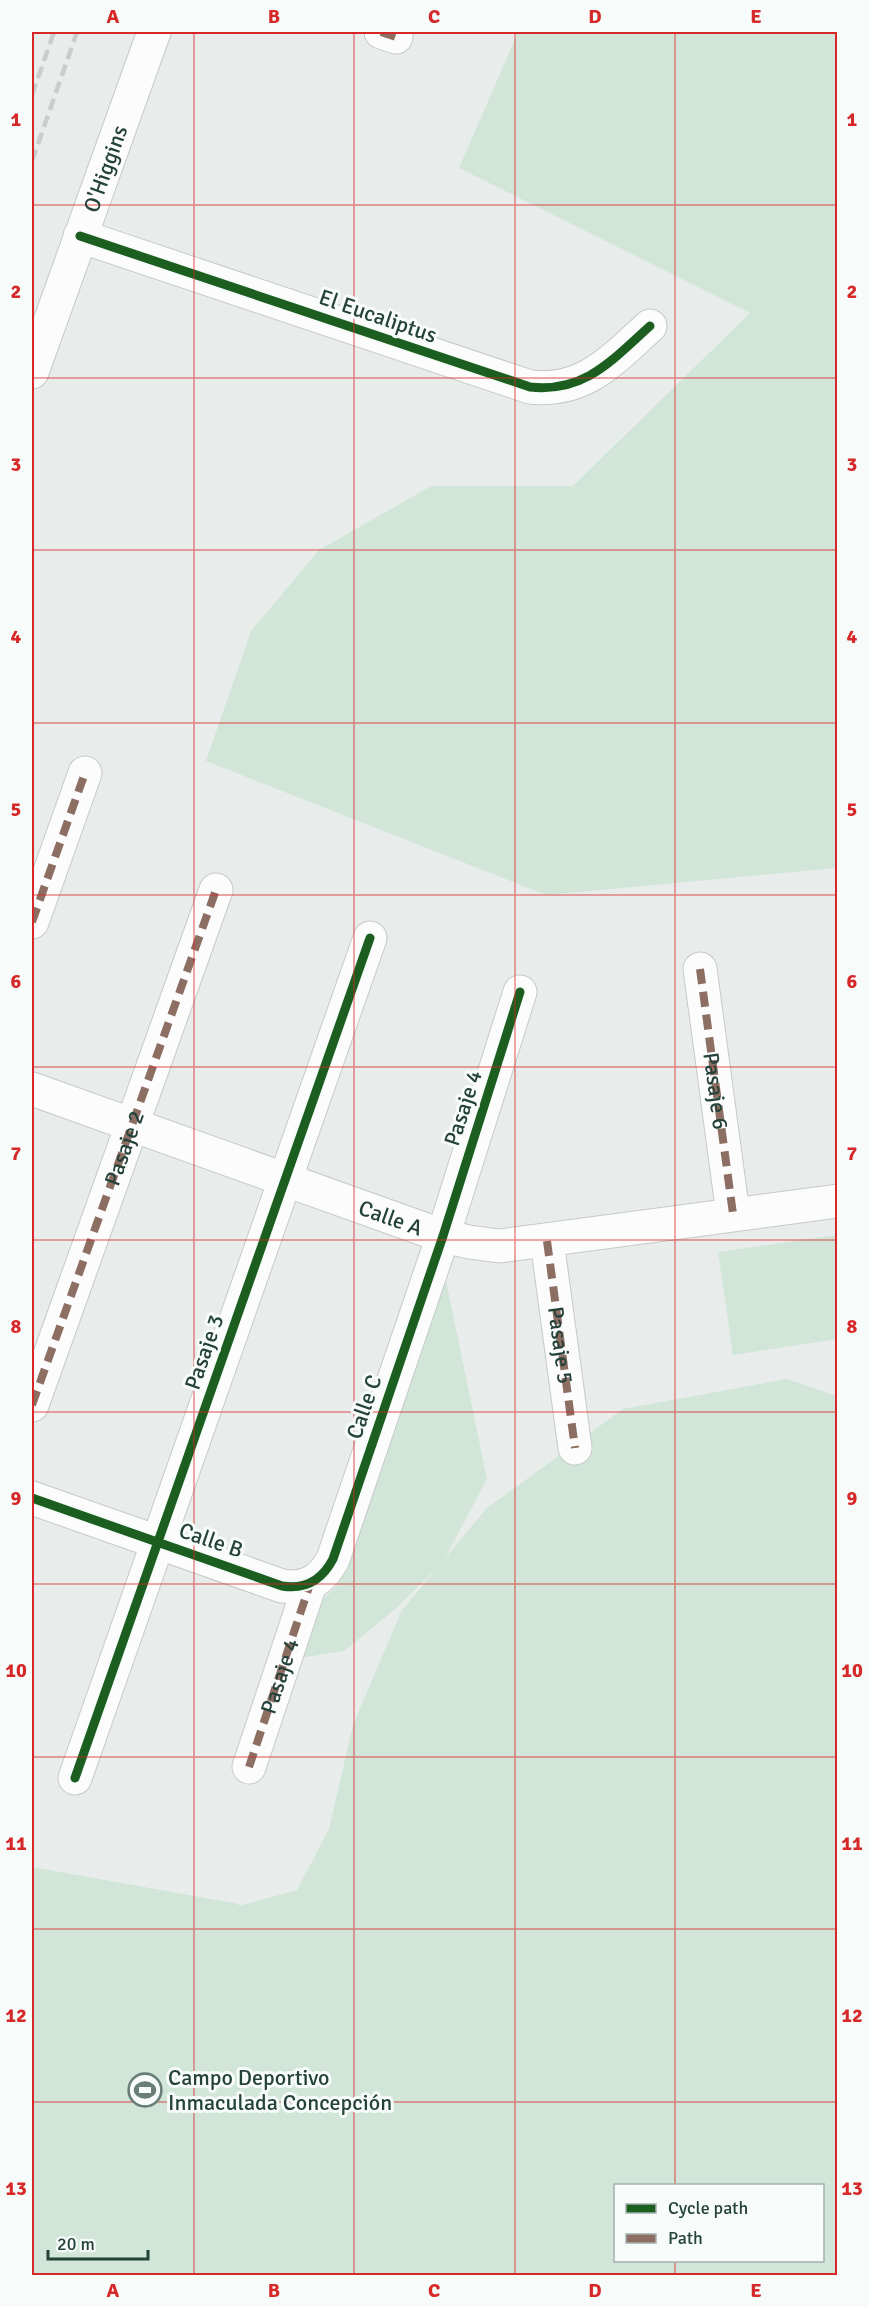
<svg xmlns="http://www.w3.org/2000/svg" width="869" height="2307" viewBox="0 0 869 2307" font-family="Signika,sans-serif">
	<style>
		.green { fill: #d1e6d8; fill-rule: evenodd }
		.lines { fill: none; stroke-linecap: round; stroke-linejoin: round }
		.minor-casing { stroke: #c5cac8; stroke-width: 35 }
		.minor { stroke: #fcfcfc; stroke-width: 33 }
		.rail { stroke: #c9cdcc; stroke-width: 4.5; stroke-dasharray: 12 6; stroke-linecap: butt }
		.quiet { stroke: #8d6e63; stroke-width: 8; stroke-dasharray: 15 8; stroke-linecap: butt }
		.cycleway-casing { stroke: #f7fbf9; stroke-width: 13 }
		.cycleway { stroke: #1b5e20; stroke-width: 9 }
		.grid { fill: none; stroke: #d62828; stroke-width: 1.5; stroke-opacity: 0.55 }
		.labels { text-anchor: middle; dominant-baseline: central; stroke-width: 6; stroke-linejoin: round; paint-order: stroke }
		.street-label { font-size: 22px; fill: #24423a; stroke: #f7fbf9 }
		.poi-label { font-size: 22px; fill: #24423a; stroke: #f7fbf9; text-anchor: start }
		.neatline { fill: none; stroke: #d62828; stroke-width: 2 }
		.grid-label { font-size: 20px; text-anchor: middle; font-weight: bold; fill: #d62828 }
	</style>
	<rect width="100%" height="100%" fill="#e8edeb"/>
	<path class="green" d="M518 32H837V868L546 895 206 761 251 631 319 550 431 486H573L750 313 459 168Z
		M837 1235V1339L733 1355 718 1252Z
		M445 1276 487 1479 445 1558 487 1508 623 1409 787 1379 837 1396V2275H32V1867L239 1904V1906L297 1890 329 1829 353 1725 402 1610 436 1569 393 1611 344 1651 293 1659 309 1611 337 1586 361 1524ZM616 2186H822V2260H616Z"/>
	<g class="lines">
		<defs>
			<g id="minor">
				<path d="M381 32 396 37"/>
				<path d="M80 236 530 387C585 393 612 360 650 326"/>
				<path id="s1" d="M32 372 154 32"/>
				<path d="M32 922 85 773"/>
				<path id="s2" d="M700 969 733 1214"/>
				<path id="s3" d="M32 1089 443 1236 469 1242 499 1246 838 1201"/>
				<path id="s4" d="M547 1241 575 1448"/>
				<path d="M32 1405 216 890"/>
				<path d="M32 1498 282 1586C306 1590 322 1580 333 1559L443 1236 520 992"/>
				<path id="s5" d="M249 1767 310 1584"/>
				<path d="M75 1778 370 938"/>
			</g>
		</defs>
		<use href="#minor" class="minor-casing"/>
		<use href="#minor" class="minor"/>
		<path class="rail" d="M32 95 54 32
			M32 161 77 32"/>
		<g class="quiet">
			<path d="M381 32 396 37"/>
			<path d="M32 922 85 773"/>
			<path d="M700 969 733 1214"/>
			<path d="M547 1241 575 1448"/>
			<path id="s6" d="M32 1405 216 890"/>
			<path d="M249 1767 310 1584"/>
		</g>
		<defs>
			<path id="cycleway" d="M80 236 530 387C585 393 612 360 650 326
				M32 1498 282 1586C306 1590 322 1580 333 1559L443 1236 520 992
				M75 1778 370 938"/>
		</defs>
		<use href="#cycleway" class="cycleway-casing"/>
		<use href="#cycleway" class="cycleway"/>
	</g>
	<path class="grid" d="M194 32V2276M354 32V2276M515 32V2276M675 32V2186M32 205H838M32 378H838M32 550H838M32 723H838M32 895H838M32 1067H838M32 1240H838M32 1412H838M32 1584H838M32 1757H838M32 1929H838M32 2102H838M675 2260V2276"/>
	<defs>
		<symbol id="stadium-ring" viewBox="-11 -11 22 22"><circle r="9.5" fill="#f7fbf9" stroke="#697e78" stroke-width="1.5"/><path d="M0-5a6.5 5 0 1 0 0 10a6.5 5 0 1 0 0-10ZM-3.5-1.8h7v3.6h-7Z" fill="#697e78"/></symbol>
	</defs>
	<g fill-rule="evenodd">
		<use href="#stadium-ring" x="126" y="2071" width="38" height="38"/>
	</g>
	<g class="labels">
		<g class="street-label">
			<text stroke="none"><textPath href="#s1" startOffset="216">O'Higgins</textPath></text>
			<text transform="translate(378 316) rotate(19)">El Eucaliptus</text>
			<text stroke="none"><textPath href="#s2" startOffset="123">Pasaje 6</textPath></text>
			<text transform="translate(463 1108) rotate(-72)">Pasaje 4</text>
			<text stroke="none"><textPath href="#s6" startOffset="273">Pasaje 2</textPath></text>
			<text stroke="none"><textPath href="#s3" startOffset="381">Calle A</textPath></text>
			<text stroke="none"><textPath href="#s4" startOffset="105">Pasaje 5</textPath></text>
			<text transform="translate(204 1352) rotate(-71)">Pasaje 3</text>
			<text transform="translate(364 1407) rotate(-71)">Calle C</text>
			<text transform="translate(211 1540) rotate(19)">Calle B</text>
			<text stroke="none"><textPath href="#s5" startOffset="96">Pasaje 4</textPath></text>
		</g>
		<g class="poi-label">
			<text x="168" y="2077">Campo Deportivo<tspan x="168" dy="25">Inmaculada Concepción</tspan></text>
		</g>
	</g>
	<rect width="869" height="2307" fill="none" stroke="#f7fbf9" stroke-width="66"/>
	<rect x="614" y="2184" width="210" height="78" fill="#f7fbf9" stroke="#a3b1ad" stroke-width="1.5"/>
	<rect x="626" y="2204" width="30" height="9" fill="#1b5e20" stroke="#a3b1ad" stroke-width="1.5"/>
	<text x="668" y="2214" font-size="18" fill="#24423a">Cycle path</text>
	<rect x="626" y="2234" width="30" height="9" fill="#8d6e63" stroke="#a3b1ad" stroke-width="1.5"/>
	<text x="668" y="2244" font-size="18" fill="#24423a">Path</text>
	<path d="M48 2250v9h100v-9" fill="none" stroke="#24423a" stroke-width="3"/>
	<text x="57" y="2250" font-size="18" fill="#24423a" stroke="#f7fbf9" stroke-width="4.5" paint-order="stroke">20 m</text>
	<rect x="33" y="33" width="803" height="2241" class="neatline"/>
	<g class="grid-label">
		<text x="113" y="23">A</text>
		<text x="274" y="23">B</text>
		<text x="434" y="23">C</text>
		<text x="595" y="23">D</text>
		<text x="756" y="23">E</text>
		<text x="16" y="126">1</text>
		<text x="852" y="126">1</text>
		<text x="16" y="298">2</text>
		<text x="852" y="298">2</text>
		<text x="16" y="471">3</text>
		<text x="852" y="471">3</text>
		<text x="16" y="643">4</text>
		<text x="852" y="643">4</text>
		<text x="16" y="816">5</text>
		<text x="852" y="816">5</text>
		<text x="16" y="988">6</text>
		<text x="852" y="988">6</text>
		<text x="16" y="1160">7</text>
		<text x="852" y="1160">7</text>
		<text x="16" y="1333">8</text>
		<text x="852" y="1333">8</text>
		<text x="16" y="1505">9</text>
		<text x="852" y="1505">9</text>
		<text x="16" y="1677">10</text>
		<text x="852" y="1677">10</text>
		<text x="16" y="1850">11</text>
		<text x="852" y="1850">11</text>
		<text x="16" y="2022">12</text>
		<text x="852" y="2022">12</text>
		<text x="16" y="2195">13</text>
		<text x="852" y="2195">13</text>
		<text x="113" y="2297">A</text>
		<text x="274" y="2297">B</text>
		<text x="434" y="2297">C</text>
		<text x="595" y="2297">D</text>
		<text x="756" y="2297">E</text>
	</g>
</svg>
